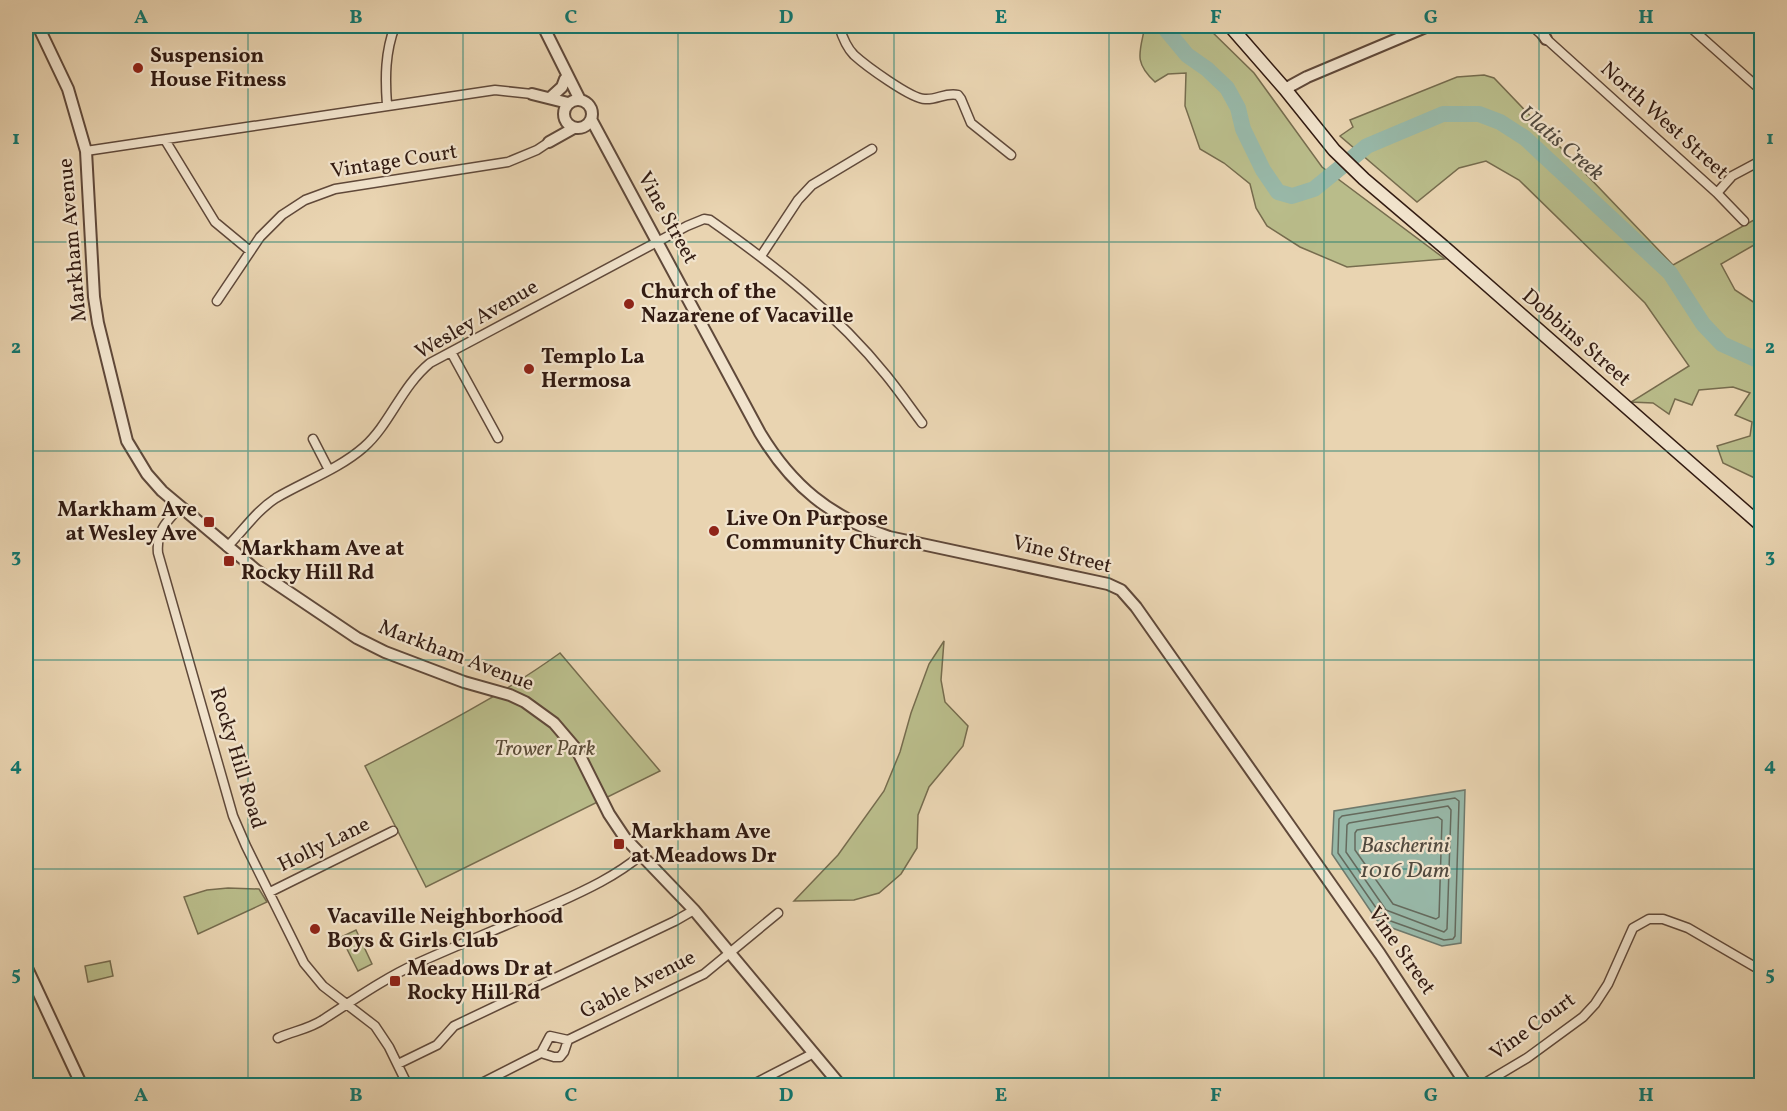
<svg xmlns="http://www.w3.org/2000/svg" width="1787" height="1111" viewBox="0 0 1787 1111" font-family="Vollkorn,serif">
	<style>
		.green { fill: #b9bc8a; stroke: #766c4e; stroke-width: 1.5 }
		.water { fill: #98b8a8; stroke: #6f796c; stroke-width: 1.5 }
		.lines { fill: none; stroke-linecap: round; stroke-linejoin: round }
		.shore { stroke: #656a5d; stroke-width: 1.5 }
		.river { stroke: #98b8a8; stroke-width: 16 }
		.minor-casing { stroke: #60493a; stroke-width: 11 }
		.tertiary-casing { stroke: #60493a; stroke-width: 14 }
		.secondary-casing { stroke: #321b12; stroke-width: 15 }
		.minor { stroke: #f1e3cc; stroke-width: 8 }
		.tertiary { stroke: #f1e3cc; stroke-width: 10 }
		.secondary { stroke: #f1e3cc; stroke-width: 12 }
		.grid { fill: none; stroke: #0f766e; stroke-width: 1.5; stroke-opacity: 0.55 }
		.poi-dot { fill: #8f2418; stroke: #f1e3cc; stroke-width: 2 }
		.labels { text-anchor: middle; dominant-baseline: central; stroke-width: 4.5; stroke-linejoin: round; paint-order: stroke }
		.poi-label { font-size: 21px; font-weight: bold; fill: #321b12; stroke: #f1e3cc; text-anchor: start }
		.street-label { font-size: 21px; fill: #321b12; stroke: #f1e3cc }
		.park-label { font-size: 21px; font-style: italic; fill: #5a4b36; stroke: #f1e3cc }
		.water-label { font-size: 22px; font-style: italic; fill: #514a3f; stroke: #f1e3cc }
		.neatline { fill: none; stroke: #0f766e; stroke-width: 2 }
		.grid-label { font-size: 20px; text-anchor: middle; font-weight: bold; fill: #0f766e }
	</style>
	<rect width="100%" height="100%" fill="#e9d4b1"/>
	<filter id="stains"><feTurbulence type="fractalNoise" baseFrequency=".00333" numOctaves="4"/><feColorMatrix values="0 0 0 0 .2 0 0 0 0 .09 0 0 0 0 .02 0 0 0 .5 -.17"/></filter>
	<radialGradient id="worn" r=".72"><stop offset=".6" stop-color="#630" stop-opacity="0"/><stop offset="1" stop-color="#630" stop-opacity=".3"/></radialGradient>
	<path class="green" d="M1145 26H1206L1254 73 1322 167 1445 259 1347 267 1300 247 1267 226 1256 208 1250 184 1224 163 1200 149 1185 106 1186 73 1168 74 1155 82C1133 62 1140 52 1145 26Z
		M1484 75 1494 78 1673 265 1761 216V241L1721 264 1735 290 1761 307V481L1723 463 1717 446 1750 436 1752 422 1735 415 1750 393 1733 387 1699 390 1692 405 1675 399 1669 414 1653 403 1631 402 1689 366 1645 303 1519 180 1486 161 1459 168 1417 202 1340 136 1353 127 1350 120 1457 77Z
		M944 641 941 680 945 702 968 726 963 746 929 787 918 815 917 848 901 874 879 893 854 900 794 901 838 855 884 791 900 752 911 713 929 664Z
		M560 653 660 771 426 887 365 766C432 731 499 697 560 653Z
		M228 888 259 889 267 902 198 934 184 897 207 890Z
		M356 930 372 964 358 971 341 937Z
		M110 961 113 976 88 982 85 966Z"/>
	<path class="water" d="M1465 790 1461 943 1442 946 1381 924 1376 919 1332 854 1334 811Z"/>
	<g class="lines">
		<path class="shore" d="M1455 798 1459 801 1455 936 1453 939 1444 940 1385 919 1381 915 1338 853 1339 819 1342 816Z
			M1448 806 1451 810 1447 929 1444 932 1386 910 1346 852 1347 825 1349 823Z
			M1438 817 1442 820 1439 917 1436 919 1393 904 1355 850V833L1357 830Z"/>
		<path class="river" d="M1163 26 1187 55 1207 69 1227 88 1238 108 1243 129 1263 170 1278 192 1292 196 1314 189 1367 146 1443 114H1479L1500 122 1525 138 1670 273 1703 324 1722 344 1762 362"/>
		<defs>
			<path id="minor" d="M839 26C842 36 846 47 854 55 865 65 911 99 925 99 937 100 946 92 958 95L961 99 971 123 1011 155
				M1532 26 1717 193 1744 221
				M1689 26 1762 91
				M546 32 559 26
				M387 105C385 78 385 52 395 26
				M165 140 215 222 250 251
				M86 151 495 90 532 94
				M1717 193 1732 176 1762 160
				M761 256 798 200 812 185 872 149
				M217 301 260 237 282 215 305 200 335 189 508 162 537 150 549 142
				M451 352 498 438
				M313 439 329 470
				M180 507C166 522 156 532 158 553L233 816 246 846 304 963 323 986 375 1026 389 1047 408 1086
				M227 547C243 531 256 511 276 498 305 481 339 469 364 447 390 424 401 387 430 363L687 226 704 219 710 220C774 265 837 314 886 375 899 391 910 407 922 423
				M270 892 393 831
				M278 1038C293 1031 310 1029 324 1019 355 999 385 978 418 963 464 942 511 924 557 903 586 890 616 876 641 855
				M541 1053 550 1036 568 1040 704 974 778 913
				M398 1064 437 1045 454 1026 675 921 694 910
				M476 1086 541 1053 554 1057H560L564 1052 568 1040
				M750 1086 814 1053
				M1480 1086 1527 1058 1583 1017 1595 1004 1608 984 1633 928 1649 919H1663L1688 928 1762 971"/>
			<path id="tertiary" d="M38 26 68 89 86 151 94 297 98 323 127 441 147 474 162 491 256 570 357 638 385 652 464 682 510 695 525 702 554 723 577 750 609 814 625 838 694 910 841 1086
				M543 26 580 100
				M1538 26 1546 39
				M1285 89 1307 77 1428 26
				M532 94 568 103
				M550 98 562 87 565 79
				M564 114a14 14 0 1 1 28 0a14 14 0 1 1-28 0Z
				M591 119 760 433C792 486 830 517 889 537L1108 584 1121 590 1136 607 1380 954 1467 1086
				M549 142 574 128
				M26 966 82 1086"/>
			<path id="secondary" d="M1230 26 1285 89 1334 150 1364 179 1444 247 1762 526"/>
		</defs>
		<use href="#minor" class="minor-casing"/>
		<use href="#tertiary" class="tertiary-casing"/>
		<use href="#secondary" class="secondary-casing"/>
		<use href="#minor" class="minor"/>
		<use href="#tertiary" class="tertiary"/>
		<use href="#secondary" class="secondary"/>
	</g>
	<path class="grid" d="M248 26V1086M463 26V1086M678 26V1086M894 26V1086M1109 26V1086M1324 26V1086M1539 26V1086M26 242H1762M26 451H1762M26 660H1762M26 869H1762"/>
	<g class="poi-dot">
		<circle cx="138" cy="68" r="6"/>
		<circle cx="629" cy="304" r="6"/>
		<circle cx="529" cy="369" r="6"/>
		<rect x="203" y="516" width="12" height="12" rx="3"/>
		<circle cx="714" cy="531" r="6"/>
		<rect x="223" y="555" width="12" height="12" rx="3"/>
		<rect x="613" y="838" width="12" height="12" rx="3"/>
		<circle cx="315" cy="929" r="6"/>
		<rect x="389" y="975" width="12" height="12" rx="3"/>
	</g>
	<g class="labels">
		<g class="poi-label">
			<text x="150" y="56">Suspension<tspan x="150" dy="24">House Fitness</tspan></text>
			<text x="641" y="292">Church of the<tspan x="641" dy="24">Nazarene of Vacaville</tspan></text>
			<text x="541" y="357">Templo La<tspan x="541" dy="24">Hermosa</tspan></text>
			<text x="197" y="510" text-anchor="end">Markham Ave<tspan x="197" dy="24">at Wesley Ave</tspan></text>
			<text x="726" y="519">Live On Purpose<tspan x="726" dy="24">Community Church</tspan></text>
			<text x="241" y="549">Markham Ave at<tspan x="241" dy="24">Rocky Hill Rd</tspan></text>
			<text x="631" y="832">Markham Ave<tspan x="631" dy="24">at Meadows Dr</tspan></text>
			<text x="327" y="917">Vacaville Neighborhood<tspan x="327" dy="24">Boys &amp; Girls Club</tspan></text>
			<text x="407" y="969">Meadows Dr at<tspan x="407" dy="24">Rocky Hill Rd</tspan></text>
		</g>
		<g class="street-label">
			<text transform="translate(1664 121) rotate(42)">North West Street</text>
			<text transform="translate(394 162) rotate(-9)">Vintage Court</text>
			<text transform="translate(667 218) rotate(61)">Vine Street</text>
			<text transform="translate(73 240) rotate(-95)">Markham Avenue</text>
			<text transform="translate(477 320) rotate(-30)">Wesley Avenue</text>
			<text transform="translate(1576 338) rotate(41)">Dobbins Street</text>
			<text transform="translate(1062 555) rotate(14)">Vine Street</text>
			<text transform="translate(456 656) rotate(21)">Markham Avenue</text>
			<text transform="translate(237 758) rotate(73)">Rocky Hill Road</text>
			<text transform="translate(324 845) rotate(-26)">Holly Lane</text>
			<text transform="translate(1401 951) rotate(55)">Vine Street</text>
			<text transform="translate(638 985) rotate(-27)">Gable Avenue</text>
			<text transform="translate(1533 1027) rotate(-36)">Vine Court</text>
		</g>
		<g class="park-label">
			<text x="545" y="749">Trower Park</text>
		</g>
		<g class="water-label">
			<text transform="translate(1561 144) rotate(40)">Ulatis Creek</text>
			<text x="1405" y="846">Bascherini<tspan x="1405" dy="25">1016 Dam</tspan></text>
		</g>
	</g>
	<rect width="1787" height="1111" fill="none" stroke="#e9d4b1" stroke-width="66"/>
	<rect x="33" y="33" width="1721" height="1045" class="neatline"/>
	<g class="grid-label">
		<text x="141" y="23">A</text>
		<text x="356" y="23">B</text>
		<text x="571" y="23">C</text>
		<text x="786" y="23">D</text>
		<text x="1001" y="23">E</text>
		<text x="1216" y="23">F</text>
		<text x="1431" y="23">G</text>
		<text x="1646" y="23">H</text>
		<text x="16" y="144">1</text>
		<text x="1770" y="144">1</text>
		<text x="16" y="353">2</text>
		<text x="1770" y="353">2</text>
		<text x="16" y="562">3</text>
		<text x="1770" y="562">3</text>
		<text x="16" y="771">4</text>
		<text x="1770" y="771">4</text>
		<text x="16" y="980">5</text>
		<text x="1770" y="980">5</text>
		<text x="141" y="1101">A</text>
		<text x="356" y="1101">B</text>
		<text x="571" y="1101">C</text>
		<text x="786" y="1101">D</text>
		<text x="1001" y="1101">E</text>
		<text x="1216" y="1101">F</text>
		<text x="1431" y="1101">G</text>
		<text x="1646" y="1101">H</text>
	</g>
	<rect width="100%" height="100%" filter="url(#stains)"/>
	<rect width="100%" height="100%" fill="url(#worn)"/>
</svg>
